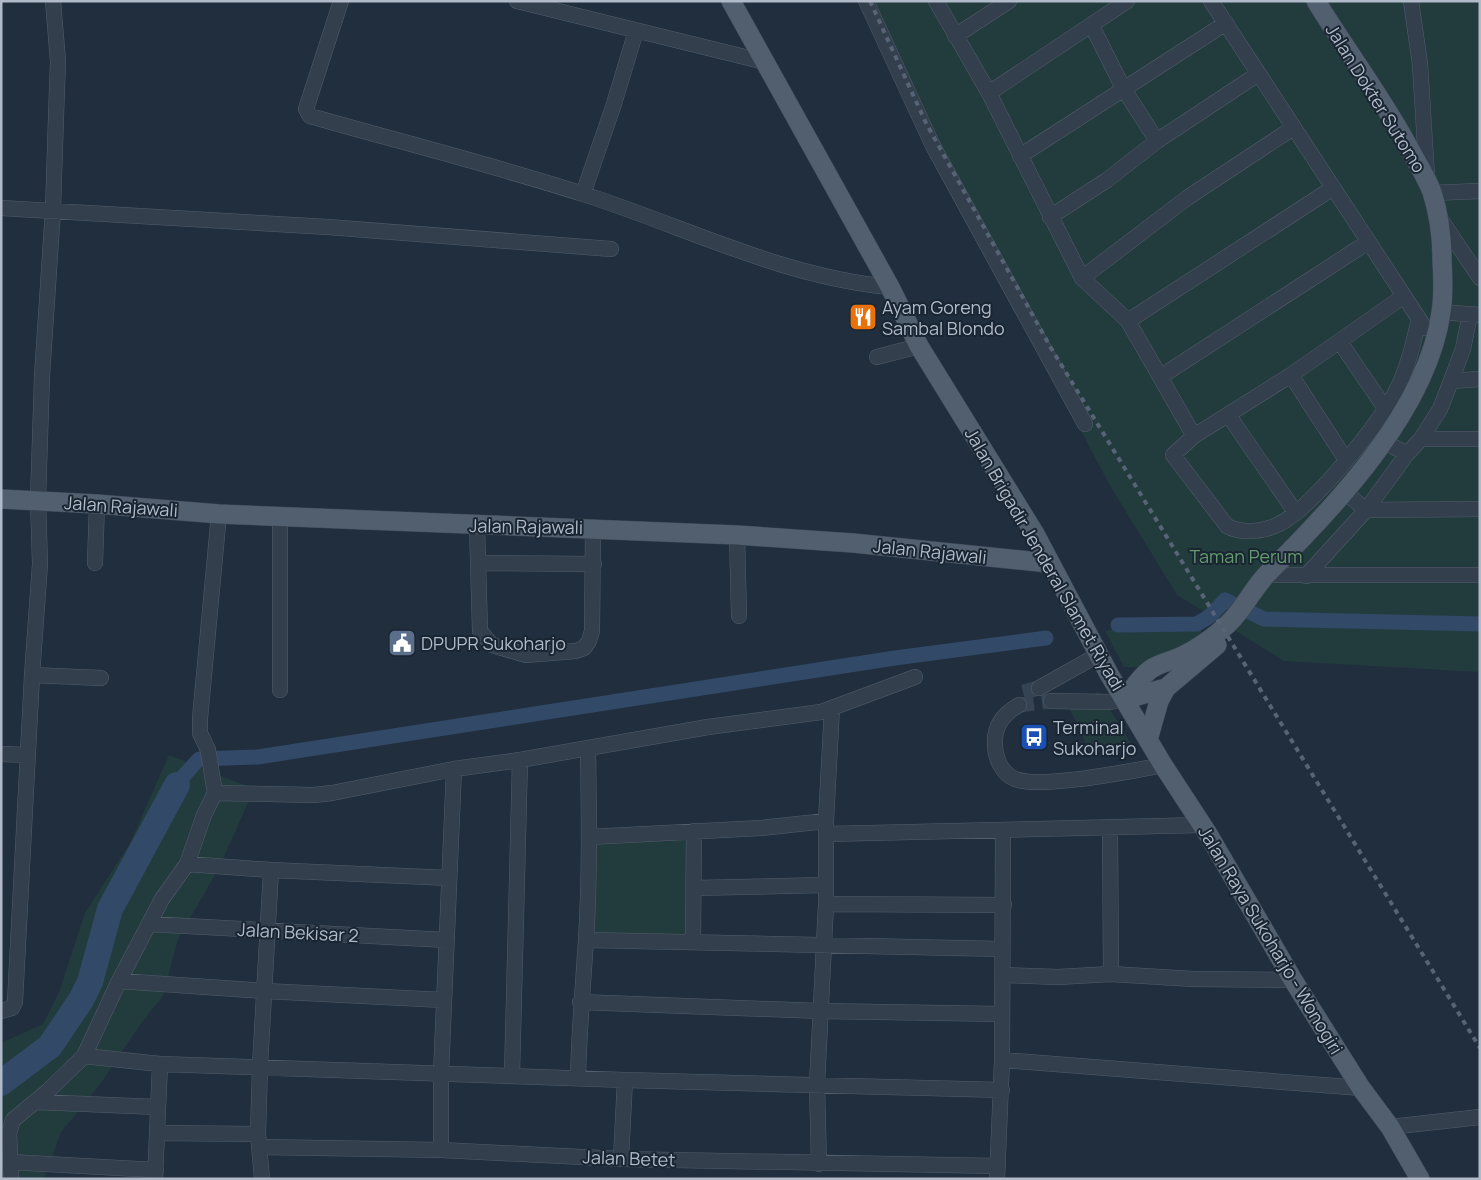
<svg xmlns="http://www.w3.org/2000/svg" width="1481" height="1180" viewBox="0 0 1481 1180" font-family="Manrope,sans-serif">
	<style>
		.green { fill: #223c3e }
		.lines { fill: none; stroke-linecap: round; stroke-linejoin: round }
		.canal { stroke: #324967; stroke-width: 15 }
		.river { stroke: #324967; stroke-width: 26 }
		.minor-tunnel { stroke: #364352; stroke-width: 15; stroke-dasharray: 15 8; stroke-linecap: butt }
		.minor-casing { stroke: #535d6b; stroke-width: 16 }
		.major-casing { stroke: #3e4856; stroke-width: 20 }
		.minor { stroke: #343f4d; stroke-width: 15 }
		.major { stroke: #525f6e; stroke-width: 19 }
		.rail { stroke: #566475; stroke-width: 4; stroke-dasharray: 5 5; stroke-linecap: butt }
		.labels { text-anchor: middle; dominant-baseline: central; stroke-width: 4; stroke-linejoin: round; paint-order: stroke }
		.street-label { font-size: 18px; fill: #b0bac9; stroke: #1a2532 }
		.poi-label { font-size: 18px; fill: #b0bac9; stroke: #1a2532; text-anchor: start }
		.park-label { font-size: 18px; fill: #649c6f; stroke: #1a2532 }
	</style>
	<rect width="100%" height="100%" fill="#202e3d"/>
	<path class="green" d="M860 1H1480V672L1284 661 1177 595 1109 484 996 270Z
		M1199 627 1205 639 1144 667H1124L1105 631 1122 628Z
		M1099 692 1131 743 1087 746 1068 705Z
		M169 755 254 789 219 868 178 939 163 996 142 1022 99 1086 61 1132 44 1179H1V1043L43 1024 59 992 85 913 130 843Z
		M694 831 693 941 586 940 594 833Z"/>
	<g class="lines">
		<path class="canal" d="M1118 625 1197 624 1210 616 1225 600 1264 619 1480 624
			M178 782 199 759 258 757 895 658 1046 638"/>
		<path class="river" d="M1 1083 50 1046 81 1000 90 982 110 909 177 785"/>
		<path class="minor-tunnel" d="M1023 692 1039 688
			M1019 705 1051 701"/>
		<defs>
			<path id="minor" d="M53 1 58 61 56 117 53 210 42 376 38 500 40 564 32 675 101 678
				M341 1 306 109 310 116C401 142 493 165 583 194 684 226 782 277 890 287
				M517 1 765 62
				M866 1 933 146 1085 424
				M936 1 989 93 1082 278 1128 321 1194 436
				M1211 1 1425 328
				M1411 1 1420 64 1427 177
				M1092 26 1123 88 1157 141
				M955 36 1009 1
				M989 93 1127 1
				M1020 156 1226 23
				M1432 193 1480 191
				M583 194 613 107 636 31
				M1 208 328 227 611 249
				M1050 217 1107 180 1157 141 1258 74
				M1439 217 1480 278
				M1082 278 1187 198 1293 128
				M1404 296 1291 375 1194 436 1173 455 1227 526C1241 534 1264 532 1279 524 1312 508 1375 428 1394 395 1407 371 1413 345 1419 319
				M1441 312 1480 315
				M1128 321 1333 188
				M1340 342 1385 408
				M877 357 919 346
				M1291 375 1346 460
				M1160 377 1368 242
				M1451 381 1480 379
				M1229 416 1296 513
				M1421 439H1480
				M1383 441 1407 454
				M1345 492 1366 510 1480 509
				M280 515V690
				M477 526 480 631 492 645 526 655 576 651 584 648 589 641 592 631 593 528
				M737 535 739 616
				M95 563 97 504
				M478 563 594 564
				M1270 572 1275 575H1480
				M1306 576 1366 510 1407 454 1421 439 1440 409 1451 381 1463 349 1470 314
				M1039 688 1098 655
				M1051 701 1110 702 1126 699
				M1019 705C1003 714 994 726 995 744 995 758 1002 774 1015 779 1043 789 1131 771 1163 765
				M1 754 28 755
				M215 793 208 750 200 733V718L219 514
				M1110 827 1111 974
				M827 834 1201 825
				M589 837 761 828 826 821
				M187 864 271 870 449 878
				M694 888 825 885
				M826 904 1004 905
				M149 924 446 940
				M586 940 1002 949
				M693 941 694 831
				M1003 975 1058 977 1111 974 1193 979 1293 980
				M119 981 265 991 443 1000
				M580 1002 820 1011 1002 1014
				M1 1011 12 1008 15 1002 32 675
				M84 1056 160 1064 625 1080 1002 1090
				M1002 1060 1361 1088
				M512 1075 520 760
				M578 1078C579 1032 583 986 586 940 590 876 589 812 588 748
				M36 1102 158 1107
				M1390 1127 1480 1117
				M158 1133 258 1134
				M260 1147 441 1150 621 1159 998 1166
				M441 1150V1074L454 769
				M621 1159 625 1080
				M10 1162 156 1170
				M819 1164 817 1085 826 904V821L832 708
				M11 1179 9 1133 13 1120 48 1091 84 1056 119 981 162 899 187 864 204 815 215 793 314 795 332 793 454 769 520 760 708 727 821 712 915 677
				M155 1179 160 1064
				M262 1179 258 1134 260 1066 271 870
				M997 1179 1002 1060 1003 831"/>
			<path id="major" d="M731 1 890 287 919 346 1035 534 1109 674 1163 765 1208 834 1293 980 1361 1088 1390 1127 1420 1179
				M1 499 97 504 219 514 737 535 853 543 1049 563
				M1126 699C1133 688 1140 677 1151 669 1160 663 1172 661 1182 656 1199 648 1215 636 1228 624 1244 609 1253 588 1268 573 1335 507 1428 409 1441 312 1444 295 1443 277 1442 260 1442 238 1439 214 1432 192 1426 176 1416 161 1408 146 1381 96 1346 50 1316 1
				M1126 699 1166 688 1217 645
				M1148 740 1159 701 1166 688"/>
		</defs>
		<use href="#minor" class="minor-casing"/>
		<use href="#major" class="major-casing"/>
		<use href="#minor" class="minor"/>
		<use href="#major" class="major"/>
		<path class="rail" d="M870 1 926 123 1051 348 1480 1048"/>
	</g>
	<defs>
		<symbol id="restaurant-square" viewBox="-11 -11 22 22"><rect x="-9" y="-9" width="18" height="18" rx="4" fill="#e8710a" stroke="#1a2532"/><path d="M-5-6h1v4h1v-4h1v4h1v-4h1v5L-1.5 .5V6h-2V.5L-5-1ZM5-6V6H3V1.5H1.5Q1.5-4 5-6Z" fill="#fff"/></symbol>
		<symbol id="civic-square" viewBox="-11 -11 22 22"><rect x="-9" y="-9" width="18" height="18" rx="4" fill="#5c6f8a" stroke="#1a2532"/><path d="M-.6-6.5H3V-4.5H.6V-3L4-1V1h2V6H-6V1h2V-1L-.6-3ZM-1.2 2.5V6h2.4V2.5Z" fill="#fff"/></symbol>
		<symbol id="bus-square" viewBox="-11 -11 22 22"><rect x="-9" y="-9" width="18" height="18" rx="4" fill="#1a4fb4" stroke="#1a2532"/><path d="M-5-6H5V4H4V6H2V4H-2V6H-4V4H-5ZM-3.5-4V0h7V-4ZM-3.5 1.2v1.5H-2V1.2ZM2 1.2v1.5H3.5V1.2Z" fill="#fff"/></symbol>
	</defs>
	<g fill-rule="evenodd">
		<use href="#restaurant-square" x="847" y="301" width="32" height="32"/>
		<use href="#civic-square" x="386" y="627" width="32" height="32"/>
		<use href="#bus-square" x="1018" y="721" width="32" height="32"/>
	</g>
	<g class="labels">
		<g class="street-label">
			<text transform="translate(1376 98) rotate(58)">Jalan Dokter Sutomo</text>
			<text transform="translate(121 506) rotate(4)">Jalan Rajawali</text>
			<text transform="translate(526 526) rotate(1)">Jalan Rajawali</text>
			<text transform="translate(930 551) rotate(6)">Jalan Rajawali</text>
			<text transform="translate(1045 559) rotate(60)">Jalan Brigadir Jenderal Slamet Riyadi</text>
			<text transform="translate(298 932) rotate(3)">Jalan Bekisar 2</text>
			<text transform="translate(1271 940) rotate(59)">Jalan Raya Sukoharjo - Wonogiri</text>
			<text transform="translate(629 1158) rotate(2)">Jalan Betet</text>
		</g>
		<g class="poi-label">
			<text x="882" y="307">Ayam Goreng<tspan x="882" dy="21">Sambal Blondo</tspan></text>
			<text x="421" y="643">DPUPR Sukoharjo</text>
			<text x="1053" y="727">Terminal<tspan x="1053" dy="21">Sukoharjo</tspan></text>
		</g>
		<g class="park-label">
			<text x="1246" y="556">Taman Perum</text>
		</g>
	</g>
	<rect width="1481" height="1180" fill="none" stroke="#b0bac9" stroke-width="5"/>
</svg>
